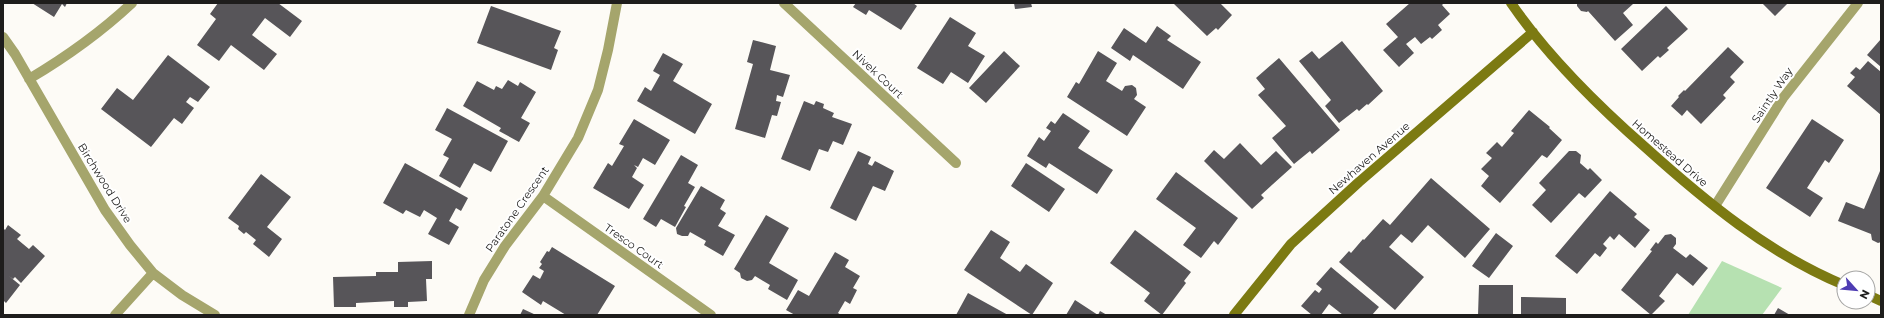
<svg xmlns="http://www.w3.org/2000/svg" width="1884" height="318" viewBox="0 0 1884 318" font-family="Montserrat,sans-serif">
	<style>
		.green { fill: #b6e1b1 }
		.building { fill: #575559 }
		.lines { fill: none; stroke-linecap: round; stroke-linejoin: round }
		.street { stroke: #a5a56c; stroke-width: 10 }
		.secondary { stroke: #7c7a12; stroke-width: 10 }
		.labels { text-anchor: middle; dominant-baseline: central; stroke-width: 4; stroke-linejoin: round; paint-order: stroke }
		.street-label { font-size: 11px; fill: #1e1d1c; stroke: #fff }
	</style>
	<rect width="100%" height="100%" fill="#fdfbf6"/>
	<path class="green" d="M1722 261 1782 288 1762 315H1688Z"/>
	<path class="building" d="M32 3H67L65 7 62 4 54 17Z
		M218 3H278L302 21 290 37 265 18 252 35 277 54 264 70 231 45 219 61 197 45 216 19 210 14Z
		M856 3H913L917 6 901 30 869 10 866 15 853 7Z
		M1014 3H1031L1032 7 1015 9Z
		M1173 3H1220L1232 15 1218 30 1216 28 1207 36Z
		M1410 3H1444L1442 5 1450 14 1438 25 1442 30 1432 39 1430 37 1421 44 1415 37 1406 44 1414 53 1399 67 1383 50 1398 37 1386 24Z
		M1577 3H1632L1633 4 1623 13 1633 25 1615 41 1588 11 1587 12 1581 11 1577 6Z
		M1762 3H1788L1775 16Z
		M491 6 561 31 554 48 558 50 551 70 477 43Z
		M1666 6 1688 29 1667 48 1669 50 1660 58 1658 56 1642 71 1621 49Z
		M950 17 976 33 968 46 985 56 968 83 951 72 943 84 917 68Z
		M1157 26 1171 36 1167 40 1201 62 1183 89 1133 55 1130 61 1111 48 1124 28 1146 43Z
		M1881 39V67L1867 55Z
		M753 40 776 46 770 70 790 75 783 97 777 95 776 101 781 102 777 116 772 115 765 138 735 129 753 64 747 62Z
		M1342 41 1383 91 1368 105 1367 104 1359 111 1357 109 1339 123 1325 106 1331 100 1299 61 1312 51 1319 59Z
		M1728 47 1744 62 1730 77 1735 82 1723 95 1726 98 1701 124 1687 110 1682 116 1671 106 1679 97 1678 96 1684 90 1685 91Z
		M1004 51 1020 66 986 103 969 88Z
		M1098 51 1117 63 1106 81 1122 91 1125 86 1132 85 1136 88 1137 95 1134 99 1146 107 1127 136 1067 97 1076 82 1079 84Z
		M663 53 683 64 673 81 712 104 695 134 637 101 645 87 651 91 660 75 653 71Z
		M168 55 210 87 198 102 190 97 186 102 194 108 182 124 174 118 151 147 101 109 117 88 133 100Z
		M1279 58 1340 130 1312 154 1310 151 1294 164 1272 138 1286 126 1258 95 1265 89 1256 78Z
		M1868 61 1881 72V115L1847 86 1855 77 1850 73 1856 67 1860 70Z
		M508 80 518 86 520 82 536 92 521 118 530 123 519 142 499 131 501 128 463 106 477 81 494 90 496 86 502 89Z
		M804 101 814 105 816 101 824 104 823 108 834 113 832 117 852 124 843 145 833 141 828 152 819 149 810 171 781 159Z
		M447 108 508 141 491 172 474 163 460 188 439 176 449 158 443 155 452 139 435 130Z
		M1529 110 1550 127 1549 128 1562 140 1547 158 1542 155 1500 203 1481 186 1489 176 1481 169 1492 158 1486 153 1497 142 1502 147 1514 133 1511 131Z
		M1063 113 1090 131 1078 148 1113 170 1097 194 1049 163 1046 168 1027 156 1039 137 1044 141 1051 131 1046 128 1051 121 1055 124Z
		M634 119 670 140 655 165 643 158 638 167 634 165 637 168 632 177 644 185 629 209 593 188 608 163 612 166 624 146 619 144Z
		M1812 119 1844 140 1829 163 1825 160 1807 188 1823 198 1810 217 1766 188Z
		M1240 143 1261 165 1276 151 1292 167 1261 195 1264 198 1252 209 1204 161 1214 150 1224 159Z
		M858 151 871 157 868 164 872 166 875 161 894 171 885 191 873 186 856 221 830 208Z
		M1569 151H1576L1581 155 1580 163 1588 170 1590 168 1602 180 1585 198 1579 193 1551 223 1532 205 1546 190 1539 183Z
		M681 155 698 165 688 183 695 187 684 206 686 207 675 227 661 219 656 227 643 219Z
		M405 163 468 198 461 211 456 208 449 221 459 227 449 245 428 234 437 218 424 210 420 217 406 210 403 214 383 203Z
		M1026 163 1065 189 1049 212 1011 186Z
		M1880 171 1881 242 1878 243 1872 240 1871 234 1838 221 1846 202 1864 209Z
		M1176 172 1238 218 1218 245 1214 241 1201 258 1183 245 1196 228 1156 199Z
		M261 174 291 197 267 227 282 239 269 257 253 244 256 240 246 232 244 234 238 229 239 226 228 218Z
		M1431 178 1490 229 1465 258 1428 225 1412 243 1401 234 1389 247 1424 277 1395 310 1339 262 1349 251 1351 253 1363 239 1364 240 1383 219 1390 225Z
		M701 186 725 200 720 209 726 213 718 226 735 235 723 256 704 245 706 241 690 232 688 236H682L677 234 676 228Z
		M1610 191 1637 214 1634 217 1650 230 1635 248 1619 234 1614 240 1610 236 1603 244 1607 248 1600 257 1595 253 1577 274 1555 256Z
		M766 215 789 228 769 263 798 280 787 300 768 289 770 285 755 276 752 280 747 281 741 278 740 273 734 269Z
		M8 225 21 235 17 239 29 249 33 245 45 256 21 283 15 277 13 279 9 276 20 285 6 303 3 300V228L5 230Z
		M991 230 1010 242 1000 258 1020 272 1026 264 1053 283 1032 315 964 270Z
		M1135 230 1191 272 1184 281 1186 283 1162 315 1144 301 1150 293 1110 263Z
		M1496 233 1513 246 1489 278 1472 266Z
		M1671 234 1676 238V244L1673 248 1686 258 1690 254 1708 268 1693 286 1677 273 1659 296 1665 301 1651 315 1621 290 1652 251 1650 250 1656 242 1658 244 1665 235Z
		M552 247 615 286 597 315H566L543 301 541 305 522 292 533 275 540 279 544 271 539 268 542 264 540 262 547 251 549 252Z
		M835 252 849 260 845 267 860 276 853 288 857 290 850 304 845 301 838 313 841 315H795L786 310 798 290 809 296Z
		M432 261V279H426L427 301 408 302V307H394V301L356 303V307H334L333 277 376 276V272H398V262Z
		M1331 267 1379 307 1372 315H1343L1329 304 1321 315H1312L1301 306 1315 290 1319 293 1322 289 1316 284Z
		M1479 285H1513V315H1478Z
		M968 293 1008 315H956Z
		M1521 297 1566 298V315H1521Z
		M1075 300 1098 315 1100 311 1107 315H1066Z
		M1778 308 1790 315H1774Z
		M523 309 536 315H520Z"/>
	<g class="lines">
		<path class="street" d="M784 3 956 163
			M3 37 15 54 105 210 130 245 153 273 182 295 215 315
			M29 79C66 57 101 32 132 3
			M543 196 711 315
			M1715 206 1783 98 1858 3
			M115 315 153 273
			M469 315 484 280 505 246 543 196 578 138 598 90 608 50 617 3"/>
		<path class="secondary" d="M1511 3C1548 57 1596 104 1645 147 1705 201 1769 254 1844 285
			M1868 295 1881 301
			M1234 315 1291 244 1359 182 1533 32"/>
	</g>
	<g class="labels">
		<g class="street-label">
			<text transform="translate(878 74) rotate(43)">Nivek Court</text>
			<text transform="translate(1772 95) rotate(-56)">Saintly Way</text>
			<text transform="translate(1670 153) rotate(41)">Homestead Drive</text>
			<text transform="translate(1369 158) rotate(-41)">Newhaven Avenue</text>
			<text transform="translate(105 183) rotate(58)">Birchwood Drive</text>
			<text transform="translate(517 209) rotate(-55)">Paratone Crescent</text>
			<text transform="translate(634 246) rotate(35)">Tresco Court</text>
		</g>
	</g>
	<rect width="1884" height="318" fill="none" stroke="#1e1d1c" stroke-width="8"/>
	<g transform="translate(1856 290) rotate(117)"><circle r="19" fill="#ffffff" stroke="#a5a5a4"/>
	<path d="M0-3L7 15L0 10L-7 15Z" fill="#4e3cb3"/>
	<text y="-6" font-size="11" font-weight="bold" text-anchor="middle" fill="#1e1d1c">N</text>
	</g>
</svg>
